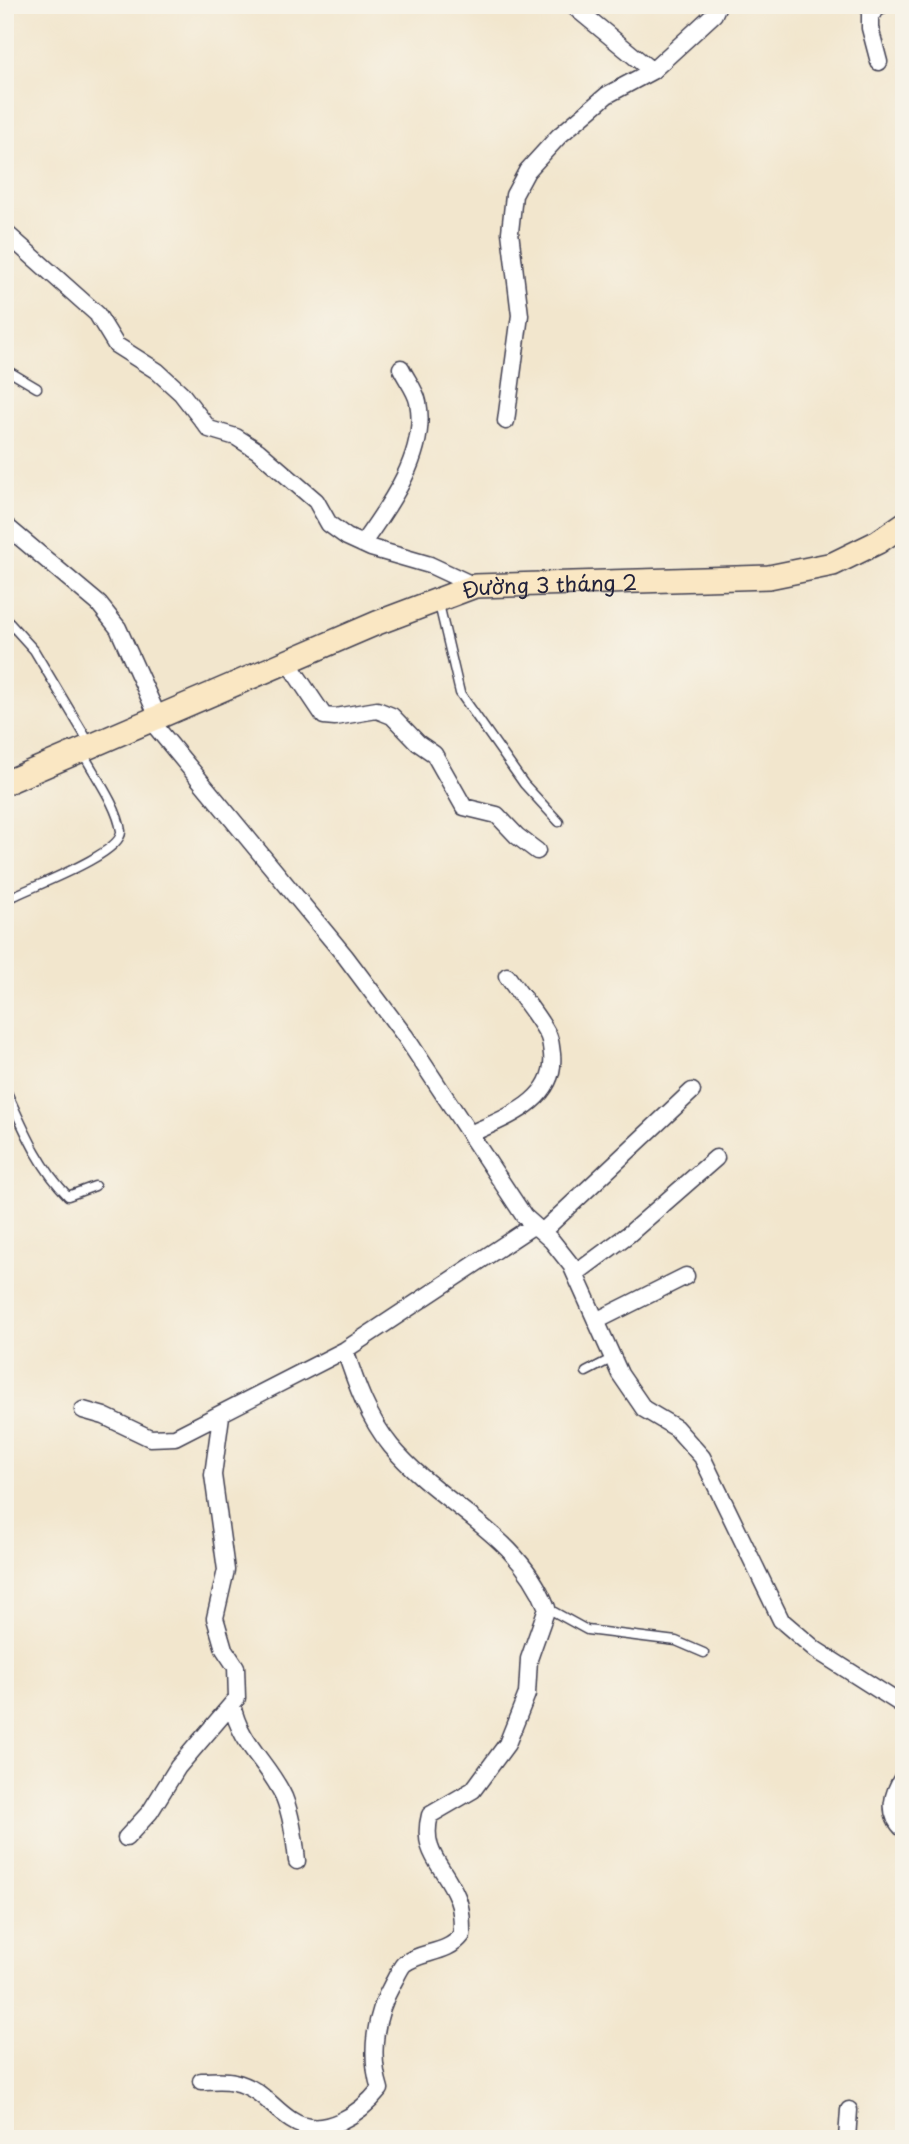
<svg xmlns="http://www.w3.org/2000/svg" width="909" height="2144" viewBox="0 0 909 2144" font-family="'Playpen Sans',sans-serif">
	<style>
		.lines { fill: none; stroke-linecap: round; stroke-linejoin: round }
		.lane-casing { stroke: #413f51; stroke-width: 11 }
		.street-casing { stroke: #413f51; stroke-width: 19 }
		.secondary-casing { stroke: #413f51; stroke-width: 26 }
		.lane { stroke: #fff; stroke-width: 8 }
		.street { stroke: #fff; stroke-width: 16 }
		.secondary { stroke: #fae7c3; stroke-width: 23 }
		.labels { text-anchor: middle; dominant-baseline: central; stroke-width: 7; stroke-linejoin: round; paint-order: stroke }
		.street-label { font-size: 21px; fill: #22223b; stroke: #f7f3e8 }
	</style>
	<rect width="100%" height="100%" fill="#f7f3e8"/>
	<filter id="ink" filterUnits="userSpaceOnUse"><feTurbulence type="fractalNoise" baseFrequency=".0143" numOctaves="2"/><feDisplacementMap in="SourceGraphic" scale="14" xChannelSelector="R" yChannelSelector="G"/><feConvolveMatrix kernelMatrix="1 2 1 2 8 2 1 2 1" color-interpolation-filters="sRGB"/></filter>
	<filter id="wash" filterUnits="userSpaceOnUse"><feTurbulence type="fractalNoise" baseFrequency=".00686" numOctaves="4" result="noise"/><feDisplacementMap in="SourceGraphic" scale="28" xChannelSelector="R" yChannelSelector="G"/><feGaussianBlur stdDeviation="1.57" result="paint"/><feColorMatrix in="noise" values="0 0 0 0 0 0 0 0 0 0 0 0 0 0 0 0 0 1.4 0 .05"/><feComposite in="paint" operator="in"/></filter>
	<g filter="url(#wash)">
		<rect width="100%" height="100%" fill="#f2e6cd"/>
	</g>
	<g filter="url(#ink)">
		<g class="lines">
			<defs>
				<path id="lane" d="M5 369 37 388
					M439 604 460 693 524 784 559 822
					M5 618 34 650 90 744
					M14 896C34 886 123 853 121 831 117 805 95 776 83 753
					M5 1088C22 1125 38 1166 68 1196L95 1186
					M586 1372 613 1358
					M547 1608 587 1630 676 1641 704 1653"/>
				<path id="street" d="M572 5 652 71
					M879 62 870 28V15L881 5
					M5 232 97 314 116 345 157 371 181 393 209 429 236 437 258 451 316 501 329 524 347 537 371 548 430 565 475 586
					M506 421 520 315 510 232 514 195 527 171 559 136 607 95 652 71 714 14 718 5
					M5 525 99 604 118 628 158 717
					M362 544C390 505 428 452 418 402 416 391 406 379 401 368
					M287 661 324 716 335 717 377 710 392 716 418 743 434 754 464 807 497 815 517 836 537 851
					M151 721 345 956 405 1036 524 1216 552 1241 571 1265 620 1374 644 1409 676 1428 702 1457 781 1620 816 1650 904 1706
					M470 1134C504 1118 557 1101 552 1054 551 1047 551 1039 547 1033 536 1013 520 995 507 976
					M542 1232 692 1091
					M575 1274 629 1234 716 1158
					M596 1321 686 1276
					M83 1410 104 1416 150 1438 175 1437 345 1350 534 1225
					M232 1704C240 1745 268 1762 284 1797 292 1817 295 1840 297 1861
					M904 1775C892 1794 886 1813 904 1830
					M126 1838 150 1812 178 1767 237 1698 236 1667 224 1649 215 1618 226 1570 213 1475 221 1416
					M201 2081C212 2081 224 2079 234 2082 261 2088 271 2107 291 2120 322 2141 361 2113 380 2089 369 2054 375 2015 393 1983 396 1978 400 1968 404 1964 422 1950 447 1955 462 1935 462 1922 462 1909 457 1897 444 1865 420 1853 430 1815L473 1790 507 1744 527 1694 529 1659 547 1608C518 1533 440 1505 391 1446 368 1418 356 1384 345 1350
					M847 2139 849 2110"/>
				<g id="secondary">
					<path id="s1" d="M5 783 377 623 475 586 769 577 833 564 878 542 904 524"/>
				</g>
			</defs>
			<use href="#lane" class="lane-casing"/>
			<use href="#street" class="street-casing"/>
			<use href="#secondary" class="secondary-casing"/>
			<use href="#lane" class="lane"/>
			<use href="#street" class="street"/>
			<use href="#secondary" class="secondary"/>
		</g>
	</g>
	<g class="labels">
		<g class="street-label">
			<text stroke="none"><textPath href="#s1" startOffset="584">Đường 3 tháng 2</textPath></text>
		</g>
	</g>
	<rect width="909" height="2144" fill="none" stroke="#f7f3e8" stroke-width="28"/>
</svg>
